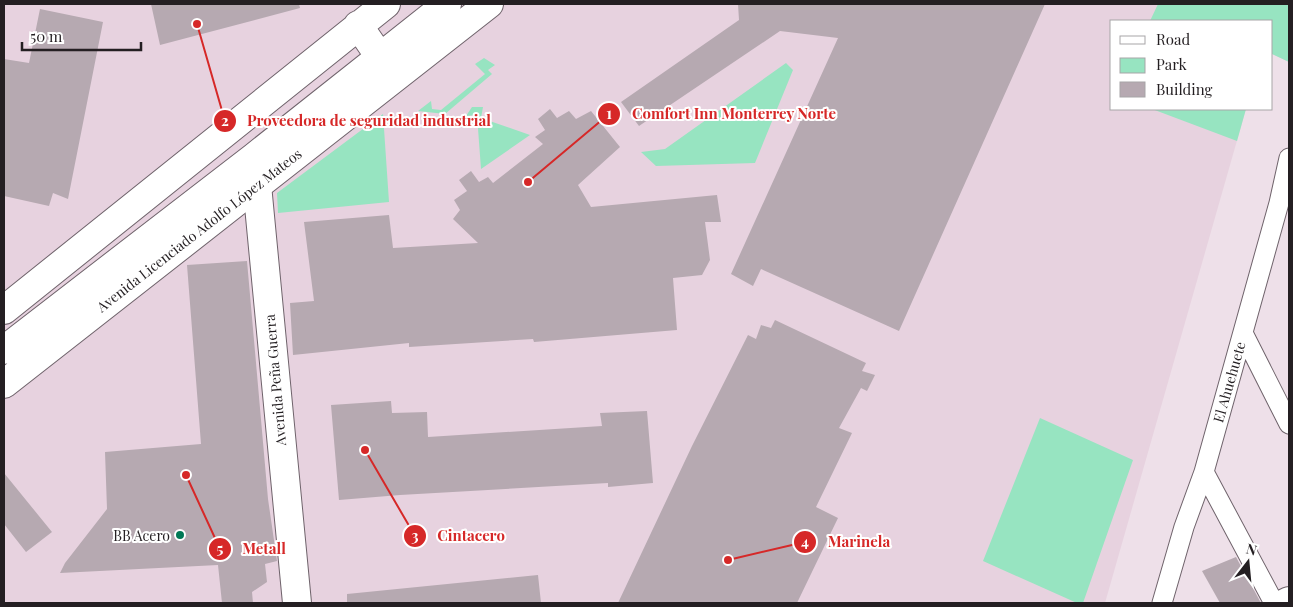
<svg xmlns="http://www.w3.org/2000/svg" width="1293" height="607" viewBox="0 0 1293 607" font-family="'Playfair Display',serif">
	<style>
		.built { fill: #e7d2df }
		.green { fill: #97e4c1 }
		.building { fill: #b6a9b1 }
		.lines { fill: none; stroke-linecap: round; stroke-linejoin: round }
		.street-casing { stroke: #6f636b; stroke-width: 21 }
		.secondary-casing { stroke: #6f636b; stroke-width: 30 }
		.primary-casing { stroke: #6f636b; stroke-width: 30 }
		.street { stroke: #fff; stroke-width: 19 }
		.secondary { stroke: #fff; stroke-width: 28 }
		.primary { stroke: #fff; stroke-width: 28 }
		.poi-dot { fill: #007855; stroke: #fff; stroke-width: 2 }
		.labels { text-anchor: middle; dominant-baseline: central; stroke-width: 4; stroke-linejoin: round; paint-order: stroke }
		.street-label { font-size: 14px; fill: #241f22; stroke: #fff }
		.poi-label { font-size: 14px; fill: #241f22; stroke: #fff; text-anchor: end }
		.leader { fill: none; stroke: #d62828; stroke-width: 2 }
		.callout-dot { fill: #d62828; stroke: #fff; stroke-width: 2 }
		.mark-label { font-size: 15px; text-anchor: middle; font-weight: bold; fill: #fff }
		.callout-label { font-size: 15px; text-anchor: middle; font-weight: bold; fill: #d62828; stroke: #fff; stroke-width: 4; stroke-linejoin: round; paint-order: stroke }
	</style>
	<rect width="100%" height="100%" fill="#eee0e9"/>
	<path class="built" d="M4 4H1289V62L1272 54V21H1112V109H1246L1105 603H4Z"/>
	<path class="green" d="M1158 4H1289V62L1272 54V21H1150Z
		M484 58 495 65 488 70 492 74 445 114 418 111 431 101 432 109 441 110 485 74 475 64Z
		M786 63 793 70 755 163 656 166 641 152 665 149Z
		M472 107H483L481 118 530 135 481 169 477 115 466 116Z
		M1152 109H1246L1237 141Z
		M383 114 389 202 278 213 277 193Z
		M1040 418 1133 460 1083 603H1077L983 561Z"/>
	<path class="building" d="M151 4H299L300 8 160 45Z
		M738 4H1045L899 331 761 269 753 286 731 274 838 38 780 31 639 126 621 102 739 20Z
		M40 9 103 22 68 199 53 193 49 206 4 196V59L29 63Z
		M550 109 557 118 569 111 576 119 591 111 620 147 578 185 591 207 717 195 721 222H705L710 260 702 275 673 278 677 330 534 342 533 339 409 347V343L293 355 290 303 314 301 304 222 389 215 393 248 478 243 453 219 460 210 454 200 467 191 459 180 471 171 479 182 488 177 493 183 543 144 535 137 545 130 538 119Z
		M247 261 268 499 277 561 265 564 267 582 252 592 253 603H222L218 565 60 573 65 563 107 509 105 452 201 444 187 265Z
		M775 320 866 363 862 371 875 375 867 391 861 388 839 428 852 433 816 507 838 518 797 603H618L692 446 748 335 756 339 761 325 771 328Z
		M391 401 392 413 427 412 428 437 602 426 600 413 647 411 653 483 608 487V483L400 495 339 500 331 405Z
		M4 473 52 532 26 552 4 524Z
		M1236 557 1261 603H1220L1202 571Z
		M538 575 541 603H347V594Z"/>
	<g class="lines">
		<defs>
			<path id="street" d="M1243 333 1289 424
				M1204 472 1274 603
				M1162 603 1184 527 1204 472 1279 203 1289 158"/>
			<path id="secondary" d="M358 25 380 57
				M255 164 297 603
				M4 310 386 4
				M1285 603 1289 601"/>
			<path id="primary" d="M4 350 254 157 447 4
				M4 384 489 4"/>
		</defs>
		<use href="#street" class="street-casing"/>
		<use href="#secondary" class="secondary-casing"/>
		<use href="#primary" class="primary-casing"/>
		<use href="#street" class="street"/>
		<use href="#secondary" class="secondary"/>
		<use href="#primary" class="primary"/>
	</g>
	<circle class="poi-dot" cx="180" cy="535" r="5"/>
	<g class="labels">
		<g class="street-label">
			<text transform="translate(199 230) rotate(-38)">Avenida Licenciado Adolfo López Mateos</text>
			<text transform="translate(275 380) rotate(-95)">Avenida Peña Guerra</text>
			<text transform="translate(1229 382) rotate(-74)">El Ahuehuete</text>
		</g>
		<g class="poi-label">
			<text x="170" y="535">BB Acero</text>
		</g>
	</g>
	<path class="leader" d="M528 182L609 114M197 24L225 121M365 450L415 536M728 560L805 542M186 475L220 549"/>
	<g class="callout-dot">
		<circle cx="528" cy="182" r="5"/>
		<circle cx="197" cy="24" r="5"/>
		<circle cx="365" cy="450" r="5"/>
		<circle cx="728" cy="560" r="5"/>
		<circle cx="186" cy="475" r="5"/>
		<circle cx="609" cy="114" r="12"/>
		<circle cx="225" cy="121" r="12"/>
		<circle cx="415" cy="536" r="12"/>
		<circle cx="805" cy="542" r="12"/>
		<circle cx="220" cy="549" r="12"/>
	</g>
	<g class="mark-label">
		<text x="609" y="119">1</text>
		<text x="225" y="126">2</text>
		<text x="415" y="541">3</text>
		<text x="805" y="547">4</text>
		<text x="220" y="554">5</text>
	</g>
	<g class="callout-label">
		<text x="734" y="119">Comfort Inn Monterrey Norte</text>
		<text x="369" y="126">Proveedora de seguridad industrial</text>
		<text x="471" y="541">Cintacero</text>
		<text x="859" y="547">Marinela</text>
		<text x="264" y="554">Metall</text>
	</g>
	<rect width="1293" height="607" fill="none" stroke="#241f22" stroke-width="10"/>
	<rect x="1110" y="20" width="162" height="90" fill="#ffffff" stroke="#a7a5a7"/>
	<rect x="1120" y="36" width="25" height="8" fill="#ffffff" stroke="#a7a5a7"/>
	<text x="1156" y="45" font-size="15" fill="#241f22">Road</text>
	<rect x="1120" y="58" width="25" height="15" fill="#97e4c1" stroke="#a7a5a7"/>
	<text x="1156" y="70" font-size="15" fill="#241f22">Park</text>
	<rect x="1120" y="82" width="25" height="15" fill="#b6a9b1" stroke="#a7a5a7"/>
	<text x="1156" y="95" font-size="15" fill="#241f22">Building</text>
	<g transform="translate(1248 562) rotate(16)" stroke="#ffffff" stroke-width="4" paint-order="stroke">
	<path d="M0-4L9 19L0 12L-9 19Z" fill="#241f22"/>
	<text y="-8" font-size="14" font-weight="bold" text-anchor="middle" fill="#241f22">N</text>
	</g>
	<path d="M22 42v8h119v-8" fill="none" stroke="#241f22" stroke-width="2.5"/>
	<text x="30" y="42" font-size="15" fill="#241f22" stroke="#ffffff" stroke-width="4" paint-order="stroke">50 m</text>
</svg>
